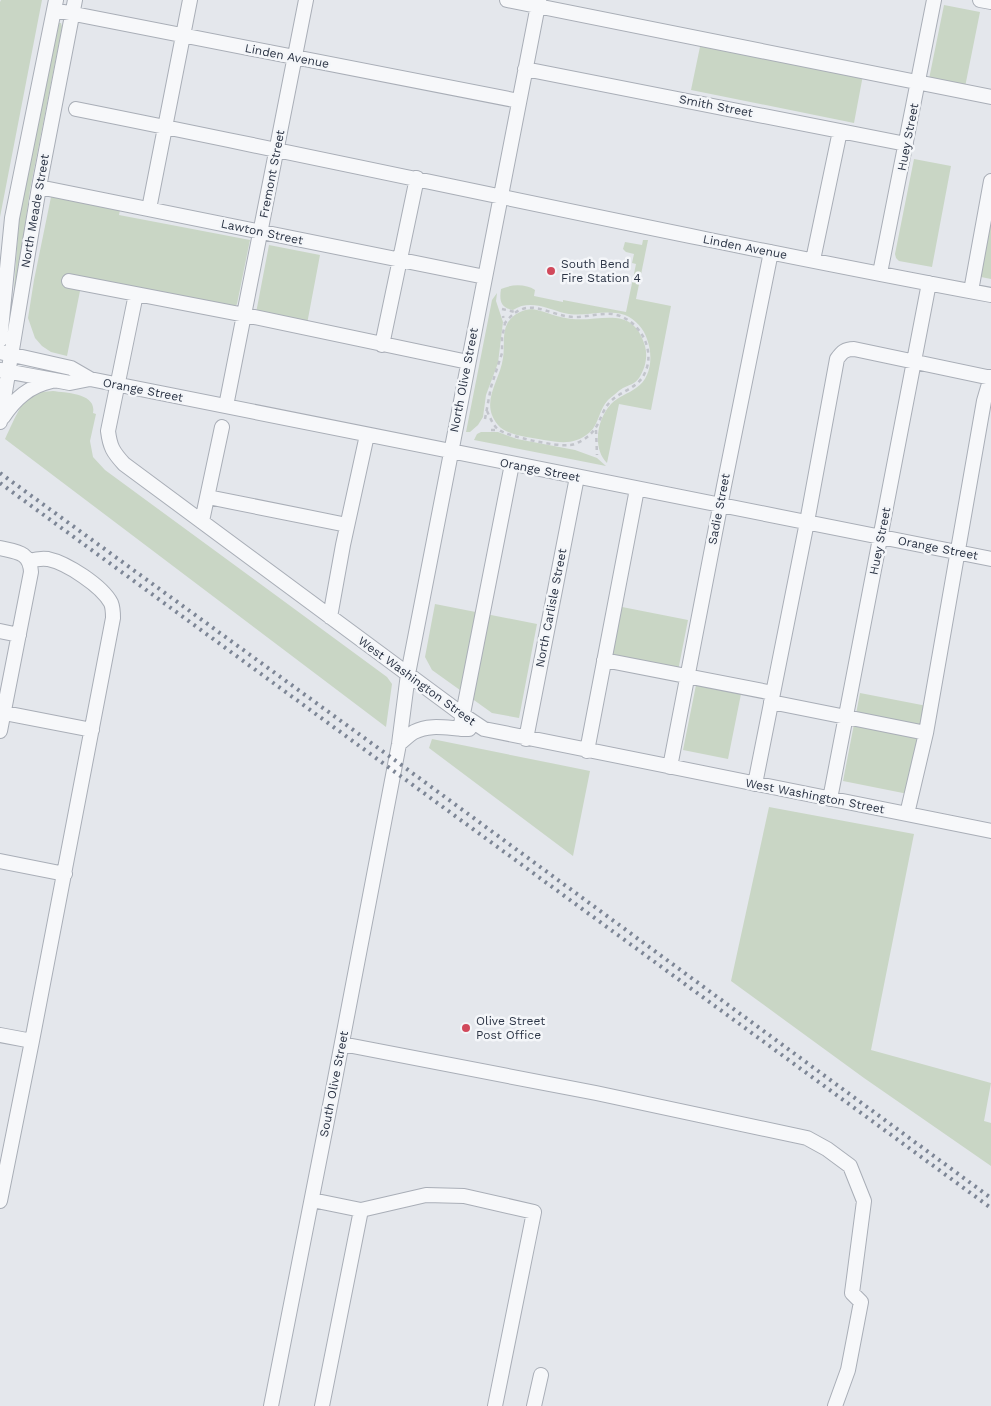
<svg xmlns="http://www.w3.org/2000/svg" width="991" height="1406" viewBox="0 0 991 1406" font-family="'Work Sans',sans-serif">
	<style>
		.green { fill: #c9d6c5 }
		.lines { fill: none; stroke-linecap: round; stroke-linejoin: round }
		.minor-casing { stroke: #a9aeb7; stroke-width: 16 }
		.path { stroke: #c2c5cb; stroke-width: 2.5; stroke-dasharray: 4 4; stroke-linecap: butt }
		.minor { stroke: #f7f8fa; stroke-width: 14 }
		.rail { stroke: #7d8696; stroke-width: 4; stroke-dasharray: 2.5 5; stroke-linecap: butt }
		.poi-dot { fill: #d1495b; stroke: #f4f6f9; stroke-width: 2 }
		.labels { text-anchor: middle; dominant-baseline: central; stroke-width: 5; stroke-linejoin: round; paint-order: stroke }
		.street-label { font-size: 12px; fill: #2b3445; stroke: #f4f6f9 }
		.poi-label { font-size: 12px; fill: #2b3445; stroke: #f4f6f9; text-anchor: start }
	</style>
	<rect width="100%" height="100%" fill="#e4e7ec"/>
	<path class="green" d="M1 0H42L0 217V2Z
		M944 5 980 12 965 87 929 79Z
		M58 23H61L62 27 30 190 16 289H14L19 219Z
		M701 42 863 75 854 123 691 90Z
		M914 159 951 166 932 267 899 261 896 258 895 254Z
		M991 195V279L976 276Z
		M51 197H55L120 210 119 215 250 240 237 304 235 307 81 286 67 356 51 352 42 346 35 338 28 318 34 280Z
		M643 240H648L636 299 671 306 651 410 619 404 607 463C592 448 597 419 611 404 619 396 628 394 636 388 652 378 653 355 647 339 644 329 635 319 625 315 604 308 585 318 564 313 548 309 530 299 513 310 501 308 499 301 501 289 512 284 526 284 535 290L534 296 563 302V300L626 312 636 264 632 263 634 254 626 252 623 249 625 242 642 245Z
		M269 245 320 255 307 324 256 313Z
		M497 293 496 301 503 322 498 363 486 395 483 417 478 425 470 432H466L492 300Z
		M532 309C545 311 558 318 572 319 601 322 633 304 645 346 648 357 645 369 639 378 635 384 629 385 623 388 618 391 613 396 608 400 599 409 599 424 590 432 575 445 562 443 544 440 530 437 507 436 498 425 479 403 500 381 503 358 505 347 502 334 507 324 512 315 521 310 532 309Z
		M53 391C66 393 97 393 93 413L96 414 90 441 93 457 105 470 387 677 392 684 386 727 5 439C11 427 20 404 29 396 35 391 46 392 53 391Z
		M481 432H498L517 439 575 450 597 458 606 466 474 440 477 434Z
		M435 604 537 624 519 718 492 713 432 670 425 657Z
		M617 606 688 620 678 671 608 657Z
		M697 680 742 689 728 759 683 750Z
		M860 693 927 706 908 794 843 781Z
		M432 739 590 771 573 856 429 748Z
		M769 807 914 834 871 1050 991 1083 984 1121 991 1123V1166L864 1078 731 981Z"/>
	<g class="lines">
		<defs>
			<path id="minor" d="M507 0 991 97
				M980 0 991 2
				M54 10 519 101
				M525 69 906 144
				M76 109C381 170 685 238 991 295
				M39 187 485 277
				M149 209 190 0
				M813 260 840 131
				M880 273 934 0
				M69 281 245 315 468 362
				M971 291 991 181
				M136 294 108 431C110 447 113 452 124 464L463 715 484 729 991 831
				M0 340 12 218 56 0
				M382 345 417 178
				M0 352 71 368 90 379 991 559
				M0 370 70 383 90 379
				M226 406 306 0
				M3 417C15 399 29 386 52 381
				M0 422 39 187 75 0
				M208 497 347 525
				M202 521 222 427
				M0 548C17 552 30 552 31 572L0 731
				M330 617 343 545 367 435
				M0 631 19 635
				M604 660 773 693
				M771 702 926 733
				M0 712 92 730
				M460 729 512 464
				M526 739 577 477
				M399 744C404 740 409 735 414 732 431 723 450 729 469 729
				M587 751 637 489
				M670 767 724 486 771 252
				M755 784 807 522 837 359C842 352 845 349 854 349L991 378
				M830 799 929 283
				M907 814 926 733 984 401 991 377
				M0 861 65 874
				M0 1035 32 1041
				M342 1044 596 1093 807 1138 827 1149 850 1166 864 1201 852 1293 861 1302 848 1370 835 1406
				M312 1200 361 1210
				M0 1201 32 1041 113 618C113 613 113 608 111 603 102 586 67 563 48 559 42 558 36 559 29 561
				M271 1406 327 1121 399 744 408 674 539 0
				M322 1406 361 1210 426 1195 464 1196 534 1212 495 1406
				M534 1406 541 1375"/>
		</defs>
		<use href="#minor" class="minor-casing"/>
		<path class="path" d="M502 309 515 312
			M487 411C490 417 493 426 499 430 510 437 557 447 570 445 574 445 579 442 583 440 603 427 598 413 612 400 621 392 635 388 642 378 659 353 640 318 612 314 599 313 587 317 574 317 546 316 528 293 505 323
			M485 419 491 387 502 353V338L505 323 503 316
			M491 430H499
			M596 430 597 455"/>
		<use href="#minor" class="minor"/>
		<path class="rail" d="M0 473 396 761 991 1198
			M0 483 991 1208"/>
	</g>
	<g class="poi-dot">
		<circle cx="551" cy="271" r="5"/>
		<circle cx="466" cy="1028" r="5"/>
	</g>
	<g class="labels">
		<g class="street-label">
			<text transform="translate(287 56) rotate(11)">Linden Avenue</text>
			<text transform="translate(716 106) rotate(11)">Smith Street</text>
			<text transform="translate(908 137) rotate(-79)">Huey Street</text>
			<text transform="translate(272 174) rotate(-79)">Fremont Street</text>
			<text transform="translate(35 211) rotate(-80)">North Meade Street</text>
			<text transform="translate(262 232) rotate(12)">Lawton Street</text>
			<text transform="translate(745 247) rotate(11)">Linden Avenue</text>
			<text transform="translate(464 380) rotate(-79)">North Olive Street</text>
			<text transform="translate(143 390) rotate(11)">Orange Street</text>
			<text transform="translate(540 470) rotate(11)">Orange Street</text>
			<text transform="translate(719 509) rotate(-79)">Sadie Street</text>
			<text transform="translate(880 541) rotate(-79)">Huey Street</text>
			<text transform="translate(938 548) rotate(11)">Orange Street</text>
			<text transform="translate(551 608) rotate(-79)">North Carlisle Street</text>
			<text transform="translate(417 681) rotate(36)">West Washington Street</text>
			<text transform="translate(815 796) rotate(11)">West Washington Street</text>
			<text transform="translate(334 1084) rotate(-79)">South Olive Street</text>
		</g>
		<g class="poi-label">
			<text x="561" y="264">South Bend<tspan x="561" dy="14">Fire Station 4</tspan></text>
			<text x="476" y="1021">Olive Street<tspan x="476" dy="14">Post Office</tspan></text>
		</g>
	</g>
</svg>
